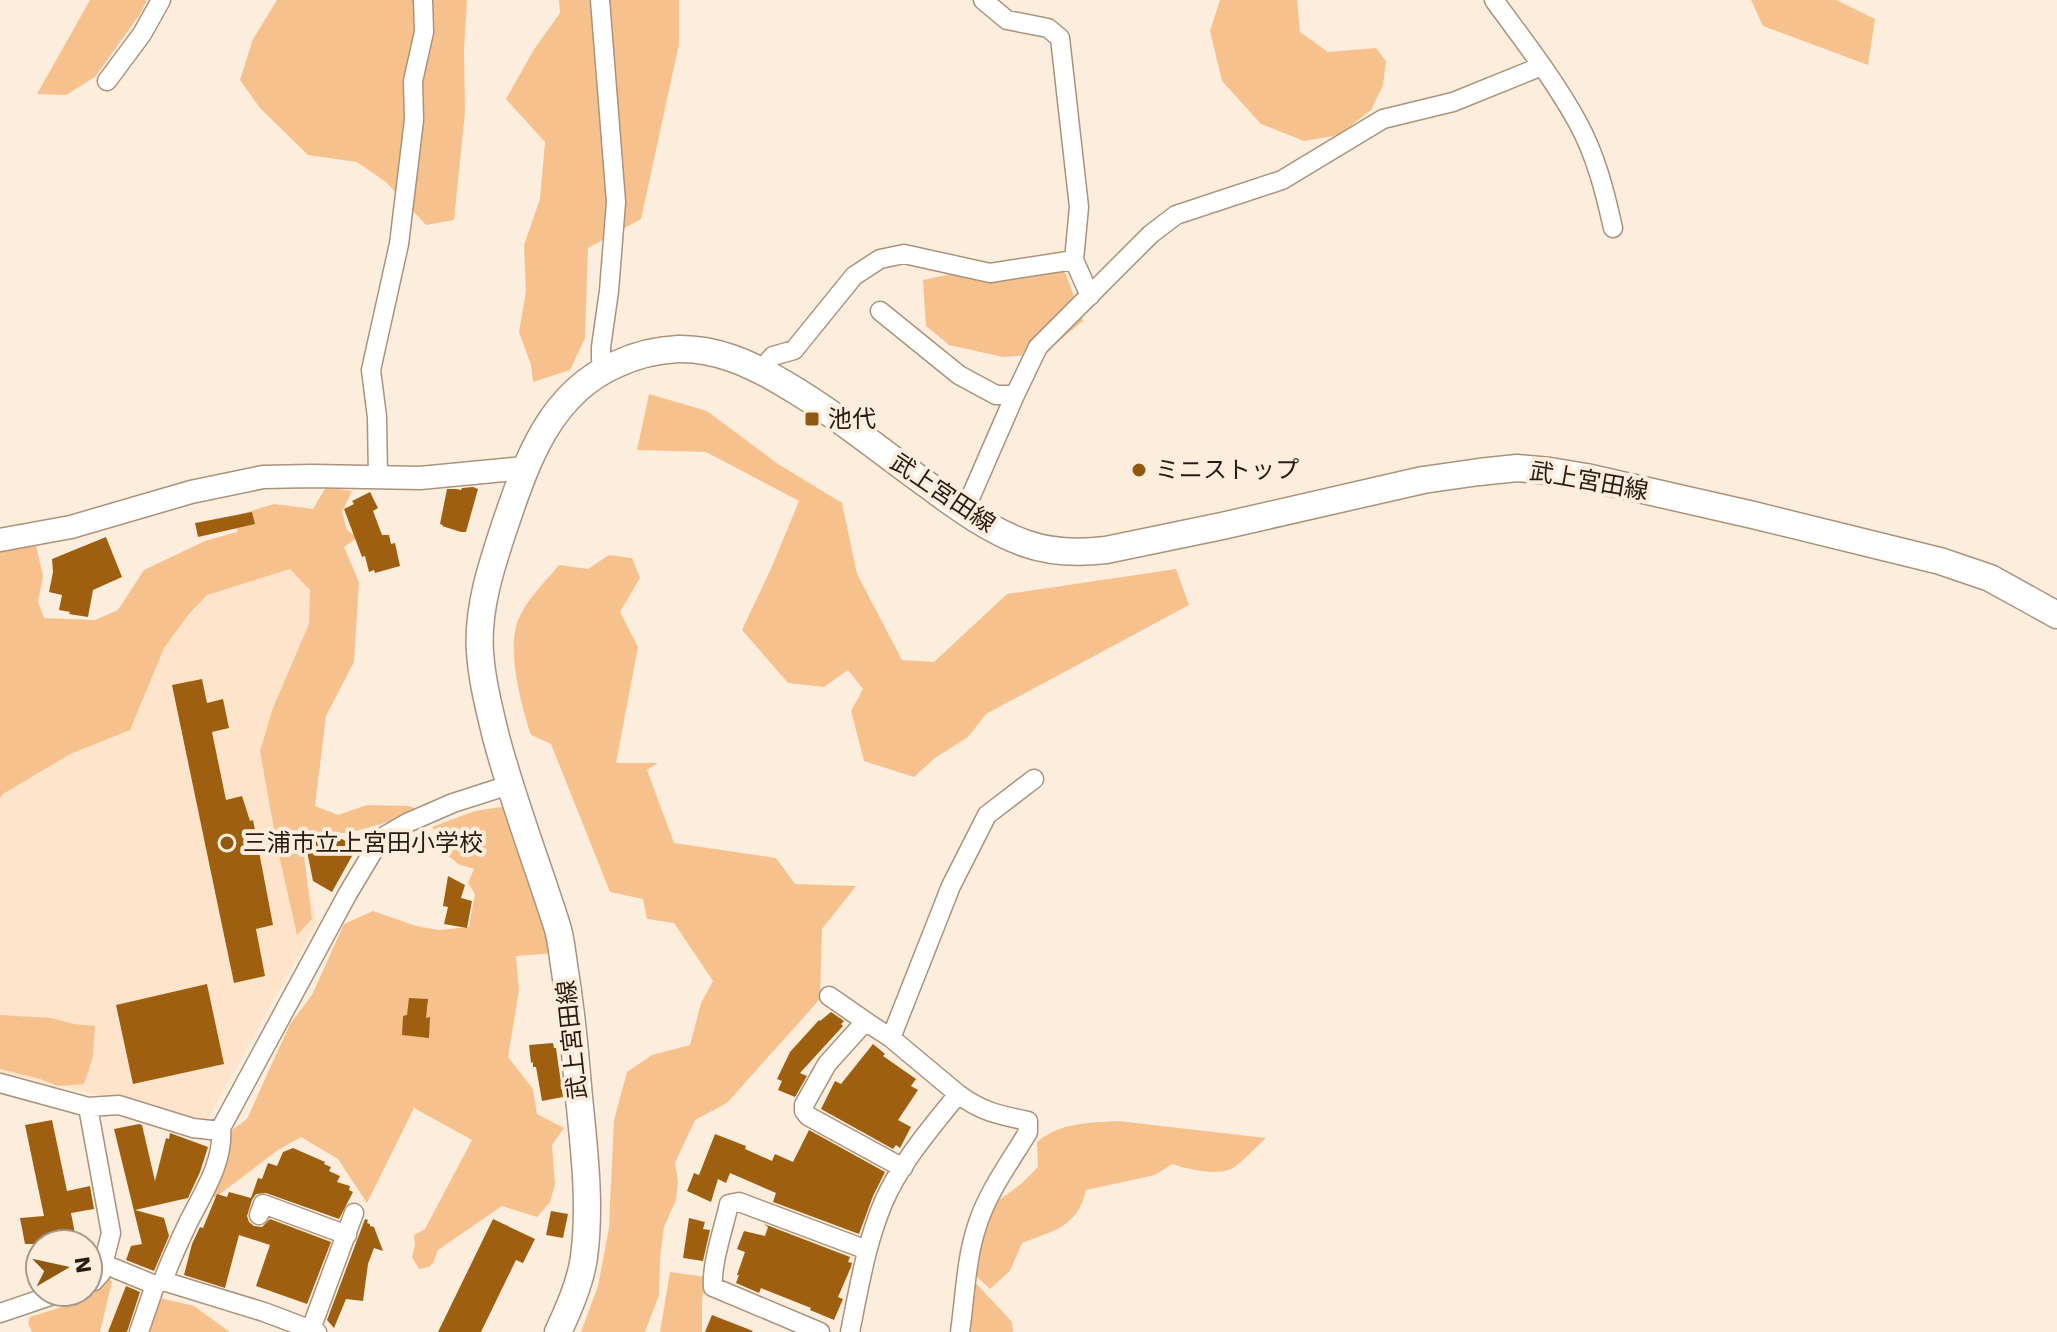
<svg xmlns="http://www.w3.org/2000/svg" width="2057" height="1332" viewBox="0 0 2057 1332" font-family="'Work Sans','Noto Sans JP',sans-serif">
	<style>
		.built { fill: #fee4cb }
		.green { fill: #f7c18d }
		.building { fill: #9e6010 }
		.lines { fill: none; stroke-linecap: round; stroke-linejoin: round }
		.minor-casing { stroke: #ab927a; stroke-width: 21 }
		.tertiary-casing { stroke: #ab927a; stroke-width: 25 }
		.secondary-casing { stroke: #ab927a; stroke-width: 29 }
		.minor { stroke: #fff; stroke-width: 18 }
		.tertiary { stroke: #fff; stroke-width: 22 }
		.secondary { stroke: #fff; stroke-width: 26 }
		.poi-dot { fill: #915811; stroke: #fdeddd; stroke-width: 3 }
		.labels { text-anchor: middle; dominant-baseline: central; stroke-width: 8; stroke-linejoin: round; paint-order: stroke }
		.poi-label { font-size: 24px; fill: #261c13; stroke: #fdeddd; text-anchor: start }
		.street-label { font-size: 24px; fill: #261c13; stroke: #fdeddd }
	</style>
	<rect width="100%" height="100%" fill="#fdeddd"/>
	<path class="built" d="M296 554 321 613 279 697 302 866 317 922 207 1121 0 1072V781L128 622Z"/>
	<path class="green" d="M90 0H147L140 14 95 77 66 95 37 94Z
		M277 0H467L464 49 465 112 454 220 426 225 386 182 357 162 308 155 260 108 240 80 253 39Z
		M559 0H679V44L641 219 588 248 585 338 570 370 533 382 531 365 519 332 526 291 524 245 540 199 545 142 506 99 533 51 560 13Z
		M1220 0H1297L1300 32 1328 52 1376 48 1386 61 1383 85 1371 110 1339 135 1304 141 1261 124 1222 81 1210 31Z
		M1751 0H1836L1875 19 1868 65 1763 26Z
		M1040 255 1066 274 1083 321 1043 354 1003 357 949 345 926 326 923 280Z
		M649 394 707 411 778 464 842 503 857 574 902 660 934 662 1007 594 1176 569 1189 605 986 714 968 737 935 758 914 777 864 761 851 711 863 689 848 670 824 687 788 683 742 630 773 564 799 501 706 452 637 450Z
		M326 487 352 491 342 512 347 530 357 538 344 547 359 582 354 662 326 716 315 806 338 815 367 805 410 806 416 809 417 814 356 831 302 839 312 919 297 935 277 846 260 751 273 708 309 624 310 590 290 569 207 595 189 614 164 648 130 730 70 754 3 794 0 798V551L36 545 43 576 38 602 44 618 95 620 118 610 144 570 205 541 237 532 238 515 274 504 313 509Z
		M609 555 632 558 640 578 620 612 638 647 616 763H658L647 770 674 843 776 858 795 884 856 886 822 929 820 999 727 1103 695 1120 675 1163 678 1181 676 1200 664 1227 660 1257 659 1295 645 1332H581L598 1286 609 1228 614 1120 627 1072 652 1055 690 1045 701 1003 713 981 674 923 647 919 643 899 610 892 551 744 531 735C521 704 504 643 521 614 530 596 547 580 559 565L588 569Z
		M507 806 556 953 516 956 519 990 508 1057 533 1089 537 1114 564 1128 552 1145 555 1184 550 1202 537 1217 502 1206 438 1250 433 1263 429 1267 419 1269 412 1257 415 1245 414 1235 425 1229 472 1140 414 1108 367 1203 338 1159 301 1137 278 1150 216 1197H208L233 1129 247 1119 290 1024 312 995 344 924 373 911 416 926 439 930 469 927 475 894 468 883 474 869 458 864 444 852V842L432 827 475 811Z
		M0 1015 51 1018 74 1024 95 1026 93 1056 84 1084 58 1086 40 1079 0 1069Z
		M1118 1121 1266 1138C1257 1146 1241 1164 1231 1169 1216 1176 1187 1169 1172 1164L1155 1175 1086 1190C1078 1227 1053 1231 1022 1243L1010 1271 990 1289 974 1274 979 1235 992 1205 1020 1185 1038 1167 1037 1142C1061 1122 1089 1123 1118 1121Z
		M670 1272 706 1277 702 1300V1332H660Z
		M108 1276 112 1282 100 1332H32L28 1323 30 1317C54 1309 96 1300 108 1276Z
		M972 1279 1012 1322 1013 1332H967Z
		M156 1297 194 1306 230 1332H144Z"/>
	<path class="building" d="M473 487 478 489 466 532H461L442 526 443 525 440 524 447 489H456L461 490 462 488Z
		M370 492 378 508 373 511 382 535H389L391 544 395 543 400 566 375 573 374 570 369 572 365 556 362 557 344 509 354 504 352 501Z
		M252 512 255 524 198 537 195 523Z
		M106 537 122 577 93 590 88 617 69 614 70 612 59 610 62 595 49 592 53 572 52 559Z
		M202 679 207 703 223 699 229 728 212 732 226 800 242 796 250 821 253 820 273 925 256 929 265 976 234 983 172 685Z
		M338 837 357 847 332 892 313 881 305 842 318 840 319 842Z
		M448 876 465 885 461 898 472 901 467 928 444 924 448 907 443 906Z
		M207 984 224 1064 133 1084 116 1005Z
		M409 998 428 999 426 1018 430 1017 429 1038 402 1035 403 1016 407 1015Z
		M831 1012 844 1021 841 1024 843 1026 800 1073 807 1076 795 1097 778 1090 782 1081 777 1079 790 1052 819 1020 820 1021Z
		M553 1043 554 1048H556L563 1097 542 1101 536 1067H533V1062L531 1063 529 1045Z
		M873 1044 885 1054 883 1056 916 1079 911 1086 918 1090 898 1120 911 1127 900 1148 896 1145 893 1149 821 1109 835 1081 841 1084Z
		M52 1120 67 1191 90 1186 94 1209 71 1213 77 1244H25L20 1218 44 1216 25 1125Z
		M139 1124 142 1125 155 1181 166 1138 169 1139 170 1133 208 1147 200 1172 188 1198 135 1210 164 1218 169 1236 154 1271 126 1260 131 1246 142 1244 114 1129Z
		M809 1130 885 1172 873 1196 859 1234 773 1202 776 1193 730 1173 726 1183 718 1179 711 1202 687 1191 694 1173 699 1175 715 1134 746 1146 745 1149 772 1161 775 1154 793 1162Z
		M293 1148 325 1162 324 1164 331 1167 329 1171 340 1176 337 1182 350 1186 349 1190 353 1192 339 1219 266 1193 256 1194 252 1200 247 1216 249 1222 254 1226 262 1227 270 1219 331 1242 307 1304 256 1286 270 1245 239 1235 225 1288 184 1275 192 1244 200 1227 203 1228 217 1194 227 1197 229 1192 251 1198 258 1178 262 1179 268 1163 277 1166 283 1152Z
		M551 1211 568 1214 563 1238 546 1235Z
		M689 1218 705 1222 703 1229 710 1230 703 1261 683 1258Z
		M365 1219 368 1220 367 1223 370 1224V1226L374 1227 383 1251 374 1248 368 1264 363 1301 346 1299 334 1328 327 1320Z
		M493 1219 535 1239 523 1263 516 1260 481 1332H438Z
		M764 1224 850 1257 848 1262 852 1263 851 1267 838 1297 843 1299 834 1320 810 1310 811 1308 761 1288 759 1293 736 1283 739 1275H737L745 1252 737 1249 744 1231 765 1236 768 1227Z
		M126 1286 140 1292 127 1332H108Z
		M712 1315 753 1331 752 1332H705Z"/>
	<g class="lines">
		<defs>
			<path id="minor" d="M600 0 616 202 609 291 601 347V359L606 369
				M983 0 1007 20 1048 28 1060 38 1079 207 1074 260 1090 296
				M1494 0C1523 40 1554 79 1578 123 1596 156 1605 192 1613 228
				M107 81 142 34 161 0
				M880 311 959 375 996 395H1015L1038 347 1151 234 1176 215 1282 180 1383 119 1453 102 1542 66
				M761 370 773 356 794 350 854 276 880 259 904 254 990 273 1074 260
				M378 478 377 417 371 370 399 244 414 120 413 81 424 32 423 0
				M964 512 1015 395
				M829 996 868 1023
				M891 1038 951 886 987 815 1034 779
				M0 1083 88 1107 119 1105 193 1128 211 1130 221 1128 347 895 381 838 407 823 453 803 509 785
				M88 1107 111 1233 101 1273 94 1281 88 1283
				M903 1168 808 1116 804 1111V1105L827 1064 863 1024 868 1023 891 1038 958 1094
				M259 1215 263 1204 347 1235
				M104 1264 155 1285 163 1281 264 1312 317 1332
				M163 1281C170 1261 179 1242 188 1223 203 1193 224 1162 221 1128
				M0 1313 62 1292
				M311 1329 354 1213
				M139 1332 155 1285
				M820 1332 713 1287C711 1264 724 1227 729 1204L739 1202 867 1250
				M850 1332C859 1288 866 1243 884 1201 901 1162 932 1127 958 1094 982 1112 999 1115 1028 1121V1132C1010 1162 987 1193 977 1226 966 1258 965 1298 960 1332"/>
			<path id="tertiary" d="M0 540 71 527 191 492 263 477 312 476 420 478 524 468"/>
			<path id="secondary" d="M558 1332C568 1311 581 1281 584 1257 592 1197 582 1135 577 1075 574 1038 570 1002 564 965 562 952 561 938 557 926 537 863 513 801 496 737 489 708 482 681 480 652 477 610 491 567 504 528 526 463 549 393 617 364 636 355 657 350 678 349 716 348 751 364 783 383 833 412 878 449 925 483 957 507 990 531 1027 544 1053 553 1080 553 1106 550L1222 526 1423 480 1479 472 1517 468 1550 471 1586 477 1753 515 1940 561 1990 578 2057 615"/>
		</defs>
		<use href="#minor" class="minor-casing"/>
		<use href="#tertiary" class="tertiary-casing"/>
		<use href="#secondary" class="secondary-casing"/>
		<use href="#minor" class="minor"/>
		<use href="#tertiary" class="tertiary"/>
		<use href="#secondary" class="secondary"/>
	</g>
	<g class="poi-dot">
		<rect x="804" y="411" width="16" height="16" rx="4"/>
		<circle cx="1139" cy="470" r="8"/>
		<circle cx="227" cy="843" r="8"/>
	</g>
	<g class="labels">
		<g class="poi-label">
			<text x="828" y="419">池代</text>
			<text x="1155" y="470">ミニストップ</text>
			<text x="243" y="843">三浦市立上宮田小学校</text>
		</g>
		<g class="street-label">
			<text transform="translate(1589 481) rotate(10)">武上宮田線</text>
			<text transform="translate(943 493) rotate(34)">武上宮田線</text>
			<text transform="translate(572 1040) rotate(-96)">武上宮田線</text>
		</g>
	</g>
	<g transform="translate(64 1268) rotate(81)"><circle r="38" fill="#fdeddd" stroke="#a7998c" stroke-width="2"/>
	<path d="M0-6L14 30L0 20L-14 30Z" fill="#915811"/>
	<text y="-12" font-size="22" font-weight="bold" text-anchor="middle" fill="#261c13">N</text>
	</g>
</svg>
